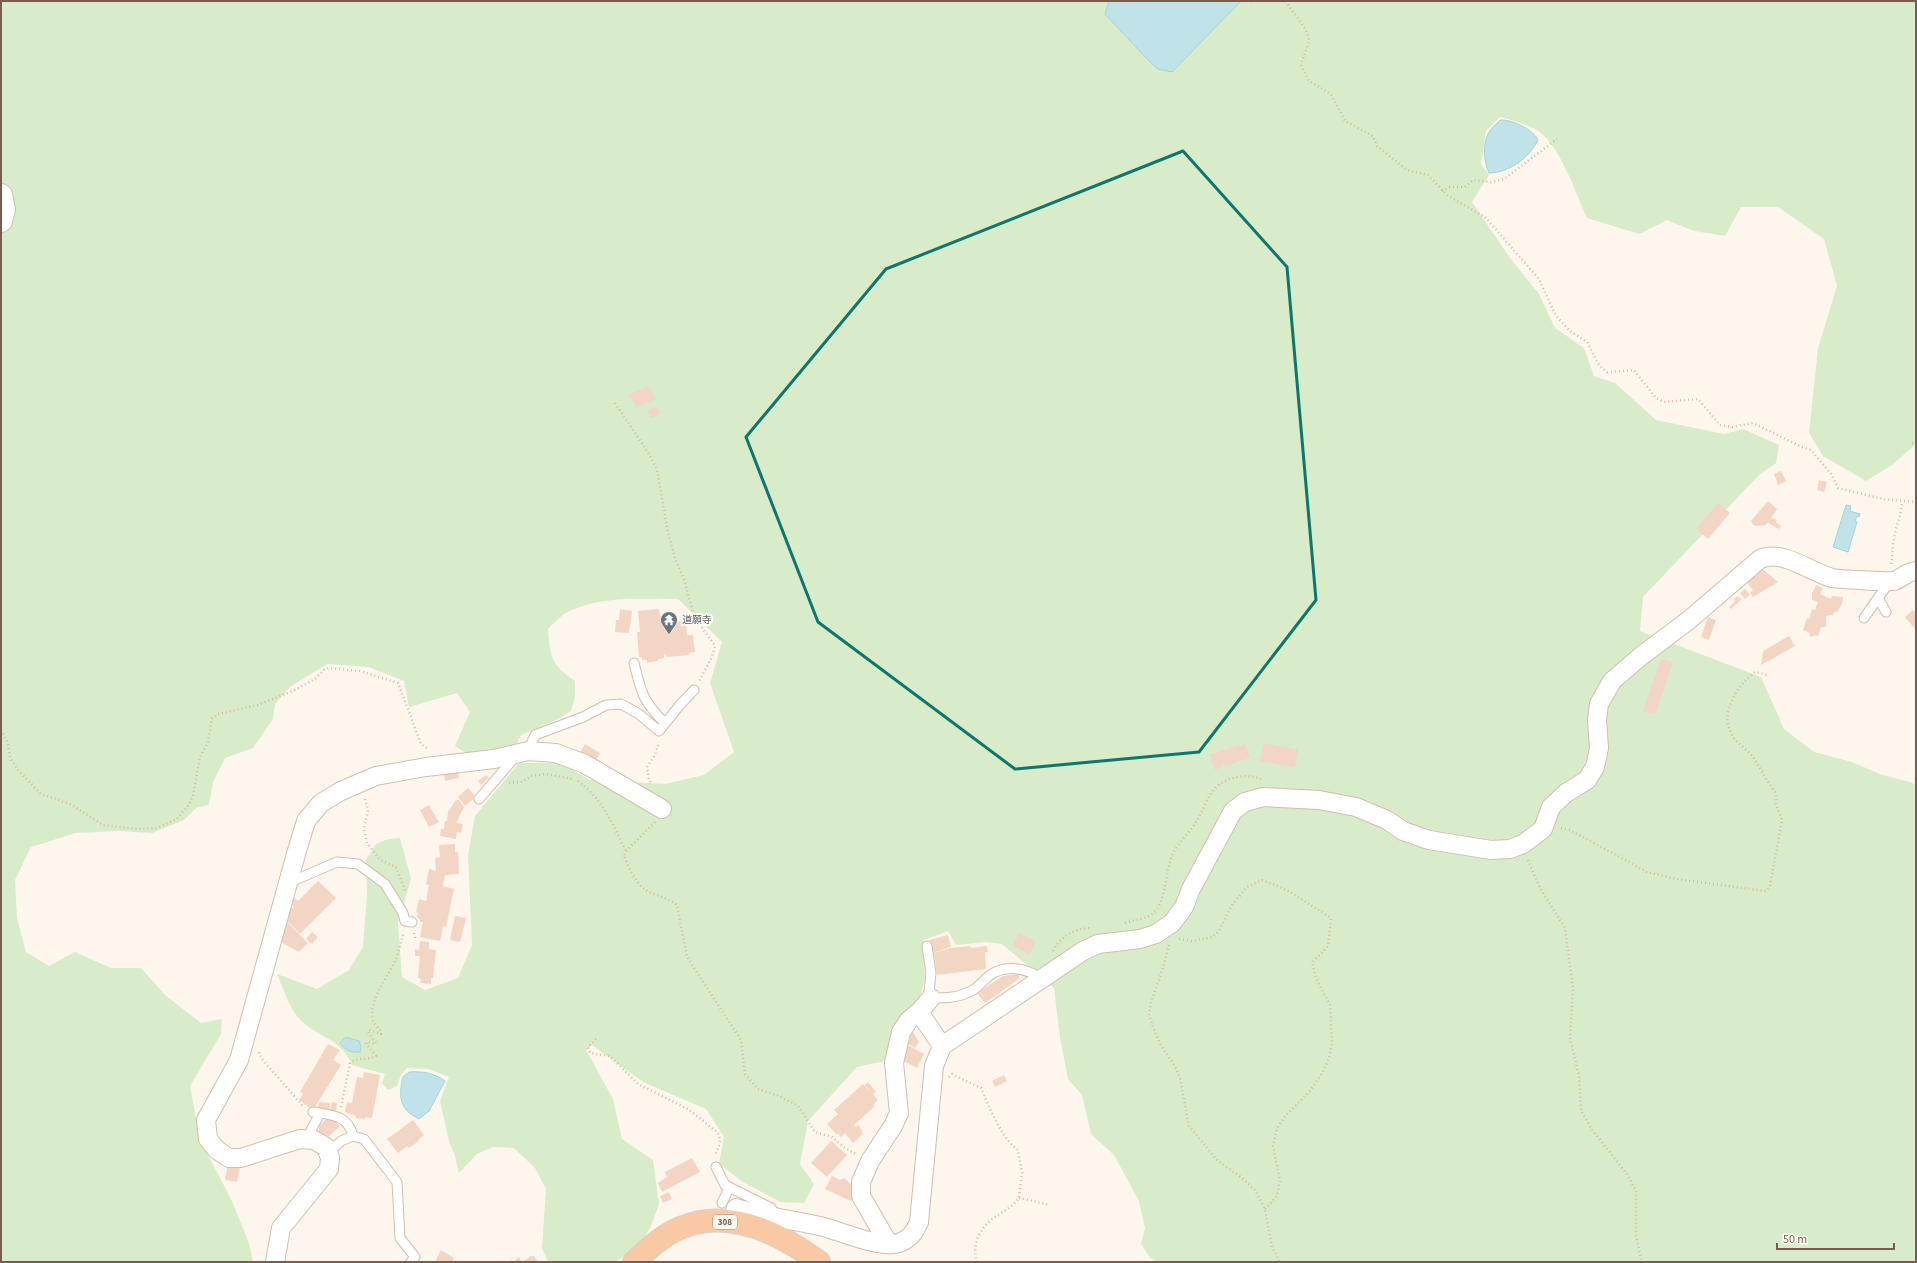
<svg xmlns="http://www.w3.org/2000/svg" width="1917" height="1263" viewBox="0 0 1917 1263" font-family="'Source Sans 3','Noto Sans JP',sans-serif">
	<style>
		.green { fill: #d8ecc9 }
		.water { fill: #bfe3e8; stroke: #a5d3da }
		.building { fill: #f3d5c3 }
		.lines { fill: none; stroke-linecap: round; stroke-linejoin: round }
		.service-casing { stroke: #d1beb0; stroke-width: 11 }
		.minor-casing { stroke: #d1beb0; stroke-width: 20 }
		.tertiary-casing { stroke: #d1beb0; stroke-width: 24 }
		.trunk-casing { stroke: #dad1cd; stroke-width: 24 }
		.path { stroke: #d9b8a5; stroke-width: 2.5; stroke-dasharray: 1 3; stroke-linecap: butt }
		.service { stroke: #fff; stroke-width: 9 }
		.minor { stroke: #fff; stroke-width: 18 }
		.tertiary { stroke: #fff; stroke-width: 22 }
		.trunk { stroke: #f9c8a4; stroke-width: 22 }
		.marked { fill: none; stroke: #0f766e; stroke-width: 3; stroke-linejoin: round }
		.labels { text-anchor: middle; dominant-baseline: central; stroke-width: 4; stroke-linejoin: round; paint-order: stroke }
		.shield { fill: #fffaf3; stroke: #a28b7f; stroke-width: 1 }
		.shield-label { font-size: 9px; font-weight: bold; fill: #7a5c4d }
		.worship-label { font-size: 10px; fill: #5b616d; stroke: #fffaf3; text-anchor: start }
	</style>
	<rect width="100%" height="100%" fill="#fdf6ec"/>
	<path class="green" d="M1 1H1916V444L1892 465 1866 481 1823 456 1809 433 1818 348 1837 286 1824 239 1778 207H1741L1725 236 1694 231 1667 220 1639 234 1587 218C1575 192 1563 153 1542 134 1534 126 1512 120 1500 117L1486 131 1481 164 1489 175 1472 202 1510 258 1539 294 1555 328 1584 348 1594 376 1615 383 1656 420 1724 434 1743 429 1779 445 1776 463 1759 475 1643 597 1640 631 1761 677 1784 729 1814 752 1852 762 1880 774 1913 783 1916 786V1262H1157L1150 1258 1141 1244 1145 1228 1139 1201 1114 1155 1091 1134 1082 1095 1068 1079 1060 1038 1054 988 1002 944 986 942 956 945 948 931 924 940 925 979 918 1003 897 1023 885 1061 857 1067 808 1121 800 1164 814 1184 804 1203 780 1202 743 1182 719 1164 724 1137 706 1109 643 1082 592 1045 586 1050 613 1099 622 1139 653 1160 659 1204 651 1226 642 1242 616 1262H548L542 1248 546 1189 535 1168 514 1148 493 1147 477 1154 459 1173 455 1156 449 1141 440 1101 449 1077 429 1069 407 1068 401 1075 397 1086 388 1090 382 1083 385 1074 352 1065C341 1040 326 1040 306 1025 290 1013 285 992 277 974L317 989 349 970 363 947 367 895 366 860 376 844 388 839 400 838 411 879 398 923 402 977 425 990 458 978 472 945 468 855 475 816 519 763H561L590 780 665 784 704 775 734 752 710 683 722 642 678 599C641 599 598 595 564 614 559 618 553 624 548 629 550 656 551 665 575 681V697L571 711 556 720 521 735 514 749 470 756 455 746 470 712 457 693 409 707 404 681 369 667 327 664 290 687 275 704 273 719 253 748 225 758 213 782 209 805 196 808 184 820 152 833 118 831 76 833 31 847 15 880 17 918 26 952 49 966 75 952 111 968H141L165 995 201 1023 222 1019 221 1034 190 1086 200 1140 231 1199 249 1243 253 1262H1Z"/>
	<path class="water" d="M1109 1H1241L1172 72 1158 69 1149 61 1105 14Z
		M1500 120C1511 119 1533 129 1538 140 1530 157 1509 173 1489 173 1484 162 1482 144 1489 132 1491 128 1497 124 1500 120Z
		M1846 505 1851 506 1850 511 1860 514 1859 517 1857 516 1855 521 1857 522 1848 552 1833 547Z
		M346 1037 359 1041 361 1047 360 1052C351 1053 345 1050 340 1043Z
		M409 1072C423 1071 434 1073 445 1081L429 1111 419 1119C400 1110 398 1097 403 1077Z"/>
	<path class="building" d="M649 386 655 399 636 408 629 394Z
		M657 407 661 414 652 418 647 410Z
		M1781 471 1786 481 1778 485 1774 474Z
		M1819 480 1827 482 1824 492 1817 490Z
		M1768 501 1777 509 1771 518 1777 520 1776 522 1781 526 1779 529 1768 523 1770 519 1766 525 1754 526 1751 521Z
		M1718 503 1730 513 1708 539 1696 529Z
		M1759 566 1778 582 1753 597 1750 593 1753 590 1745 580Z
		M1816 585 1823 588 1820 594 1831 599 1832 596 1843 597 1842 604 1838 611 1833 613V615L1826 616V627H1821L1818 636 1814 635 1813 637 1809 636 1810 633 1803 630 1807 618 1809 619 1812 609 1815 610 1818 602 1812 600V592H1813Z
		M1745 589 1750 595 1745 599 1740 593Z
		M1737 596 1742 599 1731 609 1729 607 1735 601 1734 599Z
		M620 609 632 611 629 633 615 632 616 620H619Z
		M659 609 660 616H666L669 622 686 621 687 635H693L695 652 689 653 688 643 689 655 666 657V654H664V658L658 659V661L647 663V660H642V657H639L637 632H640L638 611Z
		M1913 610 1914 612 1916 610V630L1905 617Z
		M1708 617 1716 620 1709 640 1701 637Z
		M1789 636 1795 646 1761 665 1763 651Z
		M1661 659 1673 662 1655 715 1643 711Z
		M1264 743 1298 750 1295 768 1260 761Z
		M585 744 600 753 594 763 579 755Z
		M1245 744 1250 758 1225 766 1222 757 1224 766 1215 770 1210 754Z
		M458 772 459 778 445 781 444 774Z
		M486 775 489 778 481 785 478 781Z
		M468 788 476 797 465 806 458 797Z
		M456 800H459L464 807 456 823 463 824 461 833 457 832 456 839 440 836 441 829H444L445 821H447L448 812Z
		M429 805 439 822 429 827 420 810Z
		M455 844V852H458L459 874 445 875 443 886 454 889 446 927 443 926 440 941 420 937 423 922H420V919L417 918 418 913 416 912 419 899 426 901 429 885 426 884 429 869 436 871 435 858 440 857 439 845Z
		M318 881 336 898 300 934 283 917 294 906 289 902 293 897 298 901Z
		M455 916 466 918 460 942 450 940Z
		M285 920 308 943 299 952 277 940Z
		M312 932 318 937 312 944 306 939Z
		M1019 933 1036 941 1030 954 1013 946Z
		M948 935 951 947 933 953 929 940Z
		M420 941 429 942V949L436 950 433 978H431V984L420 983 421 979 418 978 420 956H415V949L419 950Z
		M970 946 971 948 987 946 988 952H985L986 969 937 975 934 953 951 948Z
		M1018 974 1020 978 985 1003 977 993 1003 976Z
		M913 1032 919 1042 915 1048 905 1042 907 1036Z
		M328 1044 340 1050 333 1060 341 1065 313 1110 299 1100 303 1094 300 1092Z
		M908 1045 924 1054 917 1068 900 1059Z
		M364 1072 380 1075 372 1118 365 1117V1119L356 1118V1116L345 1112 347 1102 352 1103 357 1077 363 1078Z
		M1004 1075 1007 1081 995 1087 992 1081Z
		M868 1082 876 1092 873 1094 878 1100 873 1105 875 1106 854 1125 856 1127 858 1125 863 1131 861 1132 863 1134 853 1143 845 1133 841 1137 838 1133 837 1135 827 1124 838 1114 834 1110 863 1084 872 1093 865 1085Z
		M320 1102 330 1103 329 1113 315 1110Z
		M332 1102 337 1103 336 1113 329 1112Z
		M332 1118 340 1126 328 1137 326 1135 324 1137 319 1132V1126L326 1119Z
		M413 1120 424 1135 418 1140 419 1141 409 1148 407 1146 398 1153 387 1139Z
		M831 1141 847 1155 827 1177 811 1163Z
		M692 1158 700 1172 662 1192 658 1183 667 1177 665 1172Z
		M228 1164 240 1167 237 1182 225 1180Z
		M832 1176 840 1180 844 1178 852 1185 853 1198 851 1201 825 1189Z
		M669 1192 672 1199 663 1203 660 1196Z
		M441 1250 454 1258 452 1262H435Z
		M531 1256H534L538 1262H508L512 1260 513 1262 519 1257 522 1262Z"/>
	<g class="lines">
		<defs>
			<path id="service" d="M1878 598 1886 612
				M1864 618 1890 581
				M634 663C641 692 643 702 665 723
				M528 751 535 735 583 717 606 705 621 704 639 714 659 731 679 706 694 690
				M479 799 517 755
				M288 883 337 862 358 864 385 884 403 913 405 921 412 922
				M927 946 931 973 929 993 931 998C946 998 959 998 973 990 979 986 983 981 989 976 1005 964 1025 968 1041 978
				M313 1112C332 1115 348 1115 353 1136
				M306 1140 320 1113
				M328 1153 341 1141 353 1136 364 1139 397 1182 400 1238 415 1257 411 1262
				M716 1167 725 1185 771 1208 776 1215
				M722 1203 729 1188"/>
			<path id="minor" d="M919 1012 942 1046
				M732 1222 736 1208C765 1217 795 1220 824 1227 842 1232 881 1249 899 1243 910 1239 914 1233 919 1222L934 1066 942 1046 1083 951 1098 944 1140 939 1156 934 1172 923 1184 907 1191 889 1233 811 1245 802 1263 797 1319 800 1356 807 1387 820 1403 831 1429 840 1491 850 1510 849 1523 844 1543 829 1551 807 1566 793 1587 780 1595 767 1599 748 1597 720 1599 704 1612 681 1641 656 1689 620 1760 559C1783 549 1810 572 1832 578 1837 579 1889 582 1894 581 1901 579 1908 571 1916 571
				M888 1243 861 1196V1182L870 1161 893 1126 899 1113 894 1063 901 1032 909 1020 919 1012 931 998
				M275 1262 281 1228 329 1169 330 1158 326 1147 314 1140 300 1139 241 1158H229L217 1150 208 1139 206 1120 239 1060 296 854 306 821 321 803 341 791 376 776 426 767 494 759 528 751 556 753 585 764 662 809"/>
			<path id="tertiary" d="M1 195 4 209 1 221"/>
			<path id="trunk" d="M634 1262C648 1249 663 1235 680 1228 729 1207 781 1234 819 1262"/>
		</defs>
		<use href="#service" class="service-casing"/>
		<use href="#minor" class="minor-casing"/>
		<use href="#tertiary" class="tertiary-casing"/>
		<use href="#trunk" class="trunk-casing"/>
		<path class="path" d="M1286 1C1293 15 1308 26 1309 41L1301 65 1309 81 1331 94 1345 121 1373 136 1377 146 1407 170 1428 175 1447 195 1485 217 1539 279 1556 316 1570 331 1587 342 1599 365 1607 372 1634 370 1656 398 1664 402 1698 399 1720 425 1732 427 1753 423 1802 447 1811 450 1831 474 1838 488 1883 499 1916 502
			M1250 2 1251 1
			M1442 191 1450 187H1465L1473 180 1491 182 1504 179 1557 139
			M615 403 647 451 657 469 668 533 676 561 684 579 694 616 715 646 712 657 699 681
			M1912 443 1916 444
			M1891 564C1893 556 1892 548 1894 539 1896 525 1902 514 1902 501
			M1 730 8 743 10 758 18 770 41 794 70 804 103 825 138 829 157 828 177 819 188 806 193 796 200 757 208 742 212 718 218 714 258 705 293 691 315 679 324 670 329 668 360 671 398 683 421 744 428 749
			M578 781C602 798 613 825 626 851
			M651 782 649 780 647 767 655 755 659 742
			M509 783 522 782 531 776 545 774 573 779
			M365 799 368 810 364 829 367 843 380 860 396 867 405 891
			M655 822 629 848 624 855C626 864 636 882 643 888 653 896 667 897 677 905L687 957 741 1040 745 1074 758 1089 779 1096 798 1106 815 1132 832 1137 845 1148 856 1154
			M1561 828 1570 830 1647 872 1676 879 1766 891 1770 886 1782 820 1776 804V793C1767 782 1761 769 1753 757 1747 749 1737 744 1732 735 1719 714 1737 685 1755 672L1767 675
			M1528 860 1540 888 1565 928 1573 989 1570 1038 1579 1076 1581 1111 1593 1131 1627 1174 1636 1191V1236L1642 1262
			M1125 923C1137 919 1150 919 1157 909 1167 893 1165 873 1172 856 1177 843 1189 834 1196 822 1202 813 1205 803 1210 795 1221 777 1245 772 1264 780
			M414 933 416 941
			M1179 939 1191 941 1213 937 1219 931 1232 905 1247 887 1262 880 1287 890 1331 918 1328 946 1312 963 1316 978 1330 1005 1332 1043 1329 1059 1320 1077 1309 1092 1286 1115 1277 1128 1273 1146 1280 1181 1277 1196 1265 1209
			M1169 945 1163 968 1151 1002 1149 1014 1153 1027 1161 1046 1175 1066 1180 1078 1189 1126 1218 1161 1242 1178 1255 1190 1265 1209 1272 1247 1280 1262
			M1053 951C1060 936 1074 929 1091 928
			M596 1039 588 1047 590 1053 610 1056 638 1084 688 1109 717 1132C723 1141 718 1147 715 1156
			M259 1052 262 1059 303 1106
			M949 1077 952 1074 981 1088C989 1107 1002 1139 1018 1150L1022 1173 1019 1198C1006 1215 989 1214 978 1237 975 1246 974 1254 977 1262
			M341 1107 350 1063C359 1056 367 1061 376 1056L366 1044 367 1042 375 1044 376 1043 368 1032 369 1030 381 1034V1031C377 1027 372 1022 372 1016 371 997 389 975 396 959 399 950 401 941 404 932
			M1019 1198 1050 1205"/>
		<use href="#service" class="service"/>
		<use href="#minor" class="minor"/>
		<use href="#tertiary" class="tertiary"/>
		<use href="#trunk" class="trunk"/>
	</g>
	<path class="marked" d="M1183 151 1287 267 1316 600 1199 752 1015 769 818 622 746 437 886 269Z"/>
	<defs>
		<symbol id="temple-pin" viewBox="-11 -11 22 30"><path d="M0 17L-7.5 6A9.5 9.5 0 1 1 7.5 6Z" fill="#6b7280" stroke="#fffaf3"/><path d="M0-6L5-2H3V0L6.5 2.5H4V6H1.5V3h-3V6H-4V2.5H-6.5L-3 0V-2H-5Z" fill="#fff"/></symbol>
	</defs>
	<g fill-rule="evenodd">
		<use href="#temple-pin" x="659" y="610" width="20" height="27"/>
	</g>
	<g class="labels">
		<rect class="shield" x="713" y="1215" width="24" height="14" rx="3"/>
		<g class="shield-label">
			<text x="725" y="1222">308</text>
		</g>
		<g class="worship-label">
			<text x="682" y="620">道願寺</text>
		</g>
	</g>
	<rect width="1917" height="1263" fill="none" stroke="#7a5c4d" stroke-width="4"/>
	<path d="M1777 1243v6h117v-6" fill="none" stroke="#7a5c4d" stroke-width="2"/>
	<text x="1783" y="1243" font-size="12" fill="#7a5c4d" stroke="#fffaf3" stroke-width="3" paint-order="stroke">50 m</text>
</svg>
